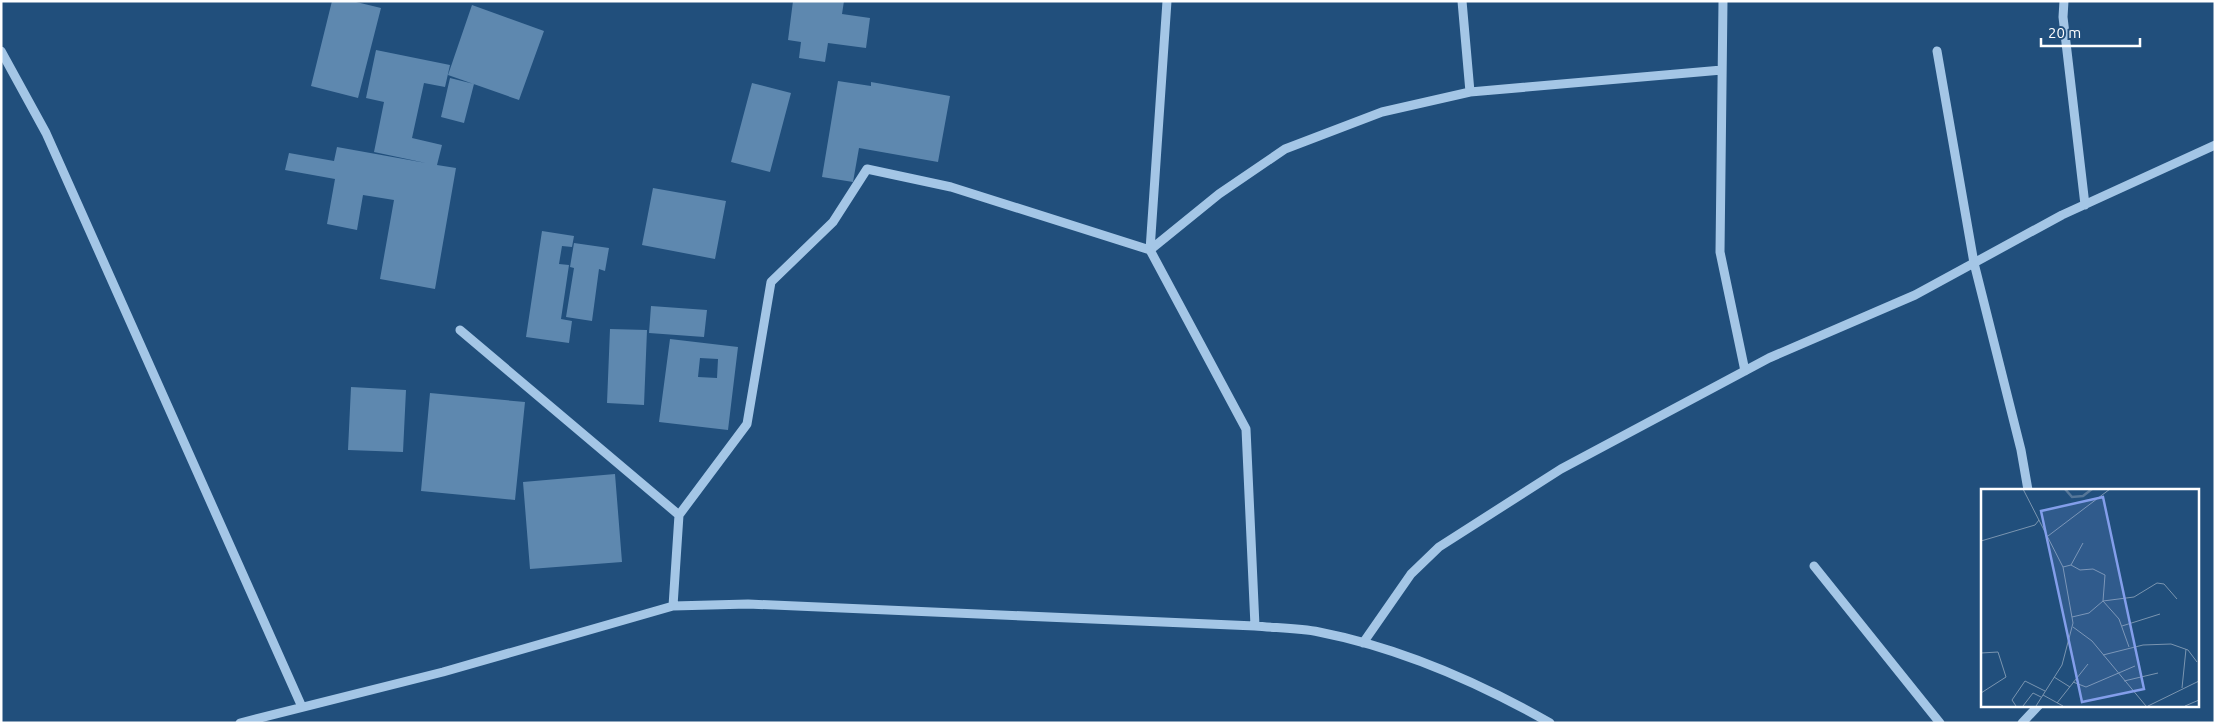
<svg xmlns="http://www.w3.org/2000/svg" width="2216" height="724" viewBox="0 0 2216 724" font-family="Ubuntu,sans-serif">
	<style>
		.building { fill: #5e88af; fill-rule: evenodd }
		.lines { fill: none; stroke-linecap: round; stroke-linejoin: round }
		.minor { stroke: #a4c6e6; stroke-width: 9 }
		.inset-river { fill: none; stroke: #557698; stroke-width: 2.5 }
		.inset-road { fill: none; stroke: #7a95b0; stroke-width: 1 }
		.view { fill: #839eea; fill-opacity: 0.15; stroke: #839eea; stroke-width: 2.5 }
		.inset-edge { fill: none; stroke: #fff; stroke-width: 2.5 }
	</style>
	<rect width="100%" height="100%" fill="#214f7c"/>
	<path class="building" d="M332 1H352L381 8 358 98 311 86Z
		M793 1H844L842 14 870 18 866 48 828 43 825 62 799 58 801 42 788 40Z
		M472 5 544 31 519 100 448 75Z
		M376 50 450 65 445 87 424 83 412 138 442 145 437 165 456 168 435 289 380 279 394 200 363 195 357 230 327 224 335 179 285 170 289 153 334 161 337 147 426 163 374 152 384 102 366 98Z
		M450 78 474 84 464 123 441 117Z
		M838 81 871 86V82L950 96 938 162 859 148 853 182 822 177Z
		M752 83 791 93 770 172 731 162Z
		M653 188 726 201 715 259 642 245Z
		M542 231 574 236 572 247 562 246 559 264 569 265 561 319 572 321 569 343 526 337Z
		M574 243 609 248 605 271 599 269 592 321 566 317 574 268 570 267Z
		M651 306 707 310 704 337 649 333Z
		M610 329 647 330 644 405 607 403Z
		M670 339 738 347 728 430 659 422ZM700 358 718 359 717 378 698 377Z
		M351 387 406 390 403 452 348 450Z
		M430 393 525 402 515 500 421 491Z
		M615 474 622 562 530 569 523 482Z"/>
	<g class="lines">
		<path class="minor" d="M1167 1 1150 250 1246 429 1255 626
			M1462 1 1470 92
			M1723 1 1720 252 1745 371
			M2064 1 2063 17 2085 205
			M1 51 46 133 302 707
			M1937 51 1974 263 2021 450 2028 490
			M460 330 679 515 673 606
			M679 515 747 424 771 282 833 222 867 169 951 187 1150 250 1219 194 1285 149 1382 112 1470 92 1722 70
			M1814 566 1940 723
			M1363 643 1411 574 1439 547 1561 469 1769 358 1915 295 2062 215 2215 145
			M240 723 443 672 673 606 748 604 1255 626C1276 628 1299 628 1319 632 1401 648 1478 682 1550 723
			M2022 723 2039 705"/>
	</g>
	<g transform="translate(1981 489)">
		<rect width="218" height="218" fill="#214f7c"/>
		<path class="inset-river" d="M84 0 91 8 102 7 111 0"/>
		<path class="inset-road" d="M42 0 82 78 92 134 81 176 55 217M67 47 129 0M0 52 54 36 58 31M90 76 99 81 112 80 124 86 122 112 138 130 148 158M82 78 90 76 102 54M91 128 108 124 122 112 153 108 176 94 183 95 196 110M141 137 179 125M92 138 111 152 165 217M0 164 17 163 25 188 0 204M122 166 162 156 190 155 207 161 216 173M73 188 89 198M143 192 177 184M92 193 105 198 154 177M201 199 205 160M62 206 82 217M76 214 107 175M35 217 31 211 44 192 64 202M42 217 52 204 60 208M167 217 218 192M204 217 218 211"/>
		<path class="view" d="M122 8 163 200 101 213 60 22Z"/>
		<rect width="218" height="218" class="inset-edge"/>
	</g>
	<rect width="2216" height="724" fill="none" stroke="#ffffff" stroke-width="5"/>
	<path d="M2041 38v8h99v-8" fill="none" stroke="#ffffff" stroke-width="2.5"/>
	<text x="2048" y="38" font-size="15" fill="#ffffff" stroke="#214f7c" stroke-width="4" paint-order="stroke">20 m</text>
</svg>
